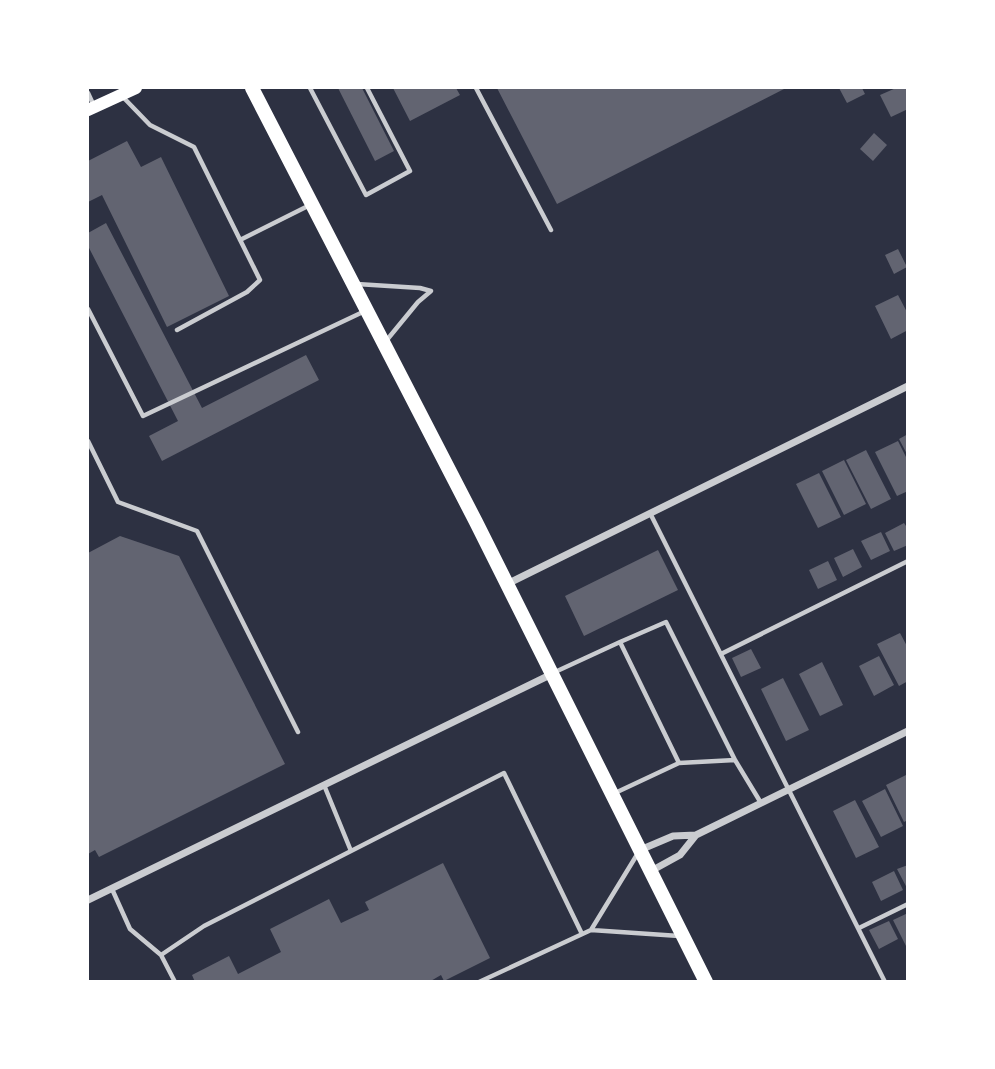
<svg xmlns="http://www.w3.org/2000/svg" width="995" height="1069" viewBox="0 0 995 1069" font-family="Barlow,sans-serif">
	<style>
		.building { fill: #626471 }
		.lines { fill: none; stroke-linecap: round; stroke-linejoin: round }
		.service { stroke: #caccd0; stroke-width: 4.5 }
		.minor { stroke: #caccd0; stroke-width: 7 }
		.secondary { stroke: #fff; stroke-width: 12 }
		.primary { stroke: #fff; stroke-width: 14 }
	</style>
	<rect width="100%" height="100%" fill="#2d3142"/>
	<path class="building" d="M338 88H362L394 151 375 161Z
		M393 88H456L460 95 410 121Z
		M497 88H786L557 204Z
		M839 88H862L865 94 847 103Z
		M896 88H905L908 92V109L891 117 880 95Z
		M874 133 887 145 873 161 860 149Z
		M127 141 141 167 161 157 229 296 167 327 102 195 88 202V161Z
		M106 223 202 408 306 355 319 380 162 461 149 436 178 421 88 246V233Z
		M898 249 907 267 894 274 885 255Z
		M898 295 908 314V330L891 339 875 306Z
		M908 434V456L899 439Z
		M898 441 908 461V491L897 496 875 452Z
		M866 450 891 499 871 509 846 460Z
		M844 460 866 504 844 515 822 471Z
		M819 473 841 517 818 528 796 484Z
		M904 523 908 529V545L894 551 885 533Z
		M881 532 890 551 871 560 861 541Z
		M120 536 179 556 285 764 99 857 95 850 88 854V553Z
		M853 549 862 567 843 577 834 558Z
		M658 550 678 590 584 636 565 596Z
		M828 561 837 580 818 589 809 570Z
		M900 633 908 648V681L899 686 877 644Z
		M751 649 761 668 741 677 732 658Z
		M879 656 894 685 874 696 859 666Z
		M822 662 843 705 820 716 799 674Z
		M783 678 809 730 786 741 761 689Z
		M908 774V820L904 822 886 785Z
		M885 789 903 826 881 837 862 801Z
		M855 800 879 847 856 858 833 811Z
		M443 863 490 958 444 981 441 975 429 982H195L192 975 229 956 238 974 281 952 270 929 329 899 341 923 369 910 365 902Z
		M908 865V890L897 869Z
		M894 871 903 890 881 901 872 882Z
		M908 913V950L893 920Z
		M889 921 898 939 879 949 869 930Z"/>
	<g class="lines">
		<path class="service" d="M310 88 366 195 410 171 367 88
			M476 88 551 230
			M88 93 94 106
			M121 95 150 125 194 147 260 280 247 292 177 330
			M240 240 308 206
			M357 284 420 288 431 291 418 302 386 341
			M88 309 143 416 365 311
			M88 441 118 502 197 531 298 732
			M650 513 885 982
			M620 642 666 622 735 760
			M721 654 908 561
			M555 672 620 642 679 763
			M324 785 351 851
			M615 793 679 763 735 760 761 803
			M112 889 130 929 161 955 175 982
			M859 928 908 904
			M591 930 638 853
			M161 955 204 926 504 773 582 934
			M479 982 591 930 679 936"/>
		<path class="minor" d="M507 584 908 386
			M640 850 673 836 696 835 908 731
			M651 871 680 855 696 835
			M88 900 552 674"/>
		<path class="secondary" d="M88 110 136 88"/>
		<path class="primary" d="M252 88 476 522 706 982"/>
	</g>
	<rect width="995" height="1069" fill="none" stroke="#ffffff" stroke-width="178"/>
</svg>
